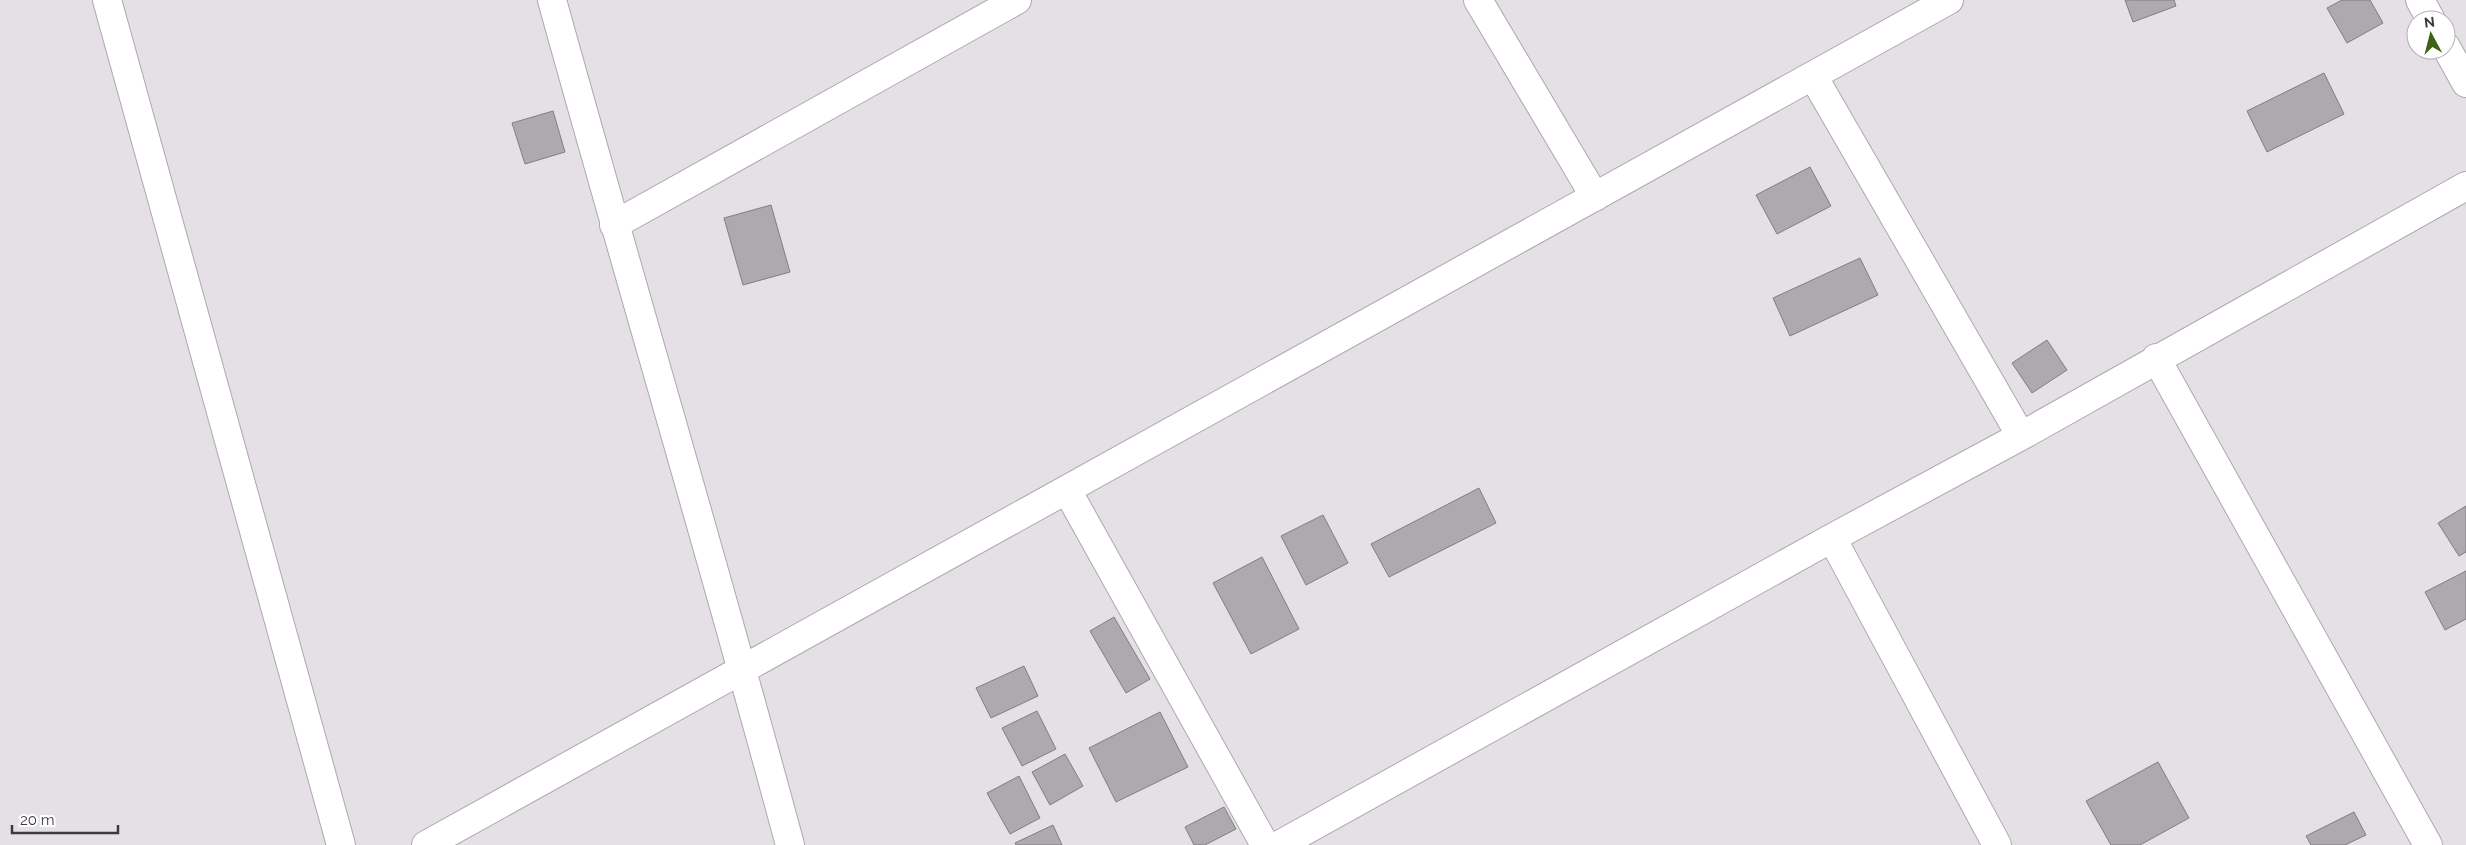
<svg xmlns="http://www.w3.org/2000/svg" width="2466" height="845" viewBox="0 0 2466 845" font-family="Raleway,sans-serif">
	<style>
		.building { fill: #ada9ae; stroke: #817d82 }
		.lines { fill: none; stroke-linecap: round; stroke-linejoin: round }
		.minor-casing { stroke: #aca8ad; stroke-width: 30 }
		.tertiary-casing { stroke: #aca8ad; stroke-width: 30 }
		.minor { stroke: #fff; stroke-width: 28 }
		.tertiary { stroke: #fff; stroke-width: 28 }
	</style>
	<rect width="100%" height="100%" fill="#e5e0e6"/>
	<path class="building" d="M2125 0H2174L2176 6 2133 22Z
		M2342 0H2370L2383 23 2347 43 2327 8Z
		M2324 73 2344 114 2267 152 2247 111Z
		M553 111 565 152 525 164 512 123Z
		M1810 167 1831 206 1777 234 1756 195Z
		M771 205 790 272 743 285 724 218Z
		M1860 258 1878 295 1790 336 1773 298Z
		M2047 340 2067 370 2032 393 2012 363Z
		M1479 488 1496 523 1389 577 1371 544Z
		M2466 506V552L2459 556 2438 523Z
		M1323 515 1348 563 1306 585 1281 536Z
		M1262 557 1299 629 1251 654 1213 583Z
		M2466 571V619L2445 630 2425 592Z
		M1114 617 1150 679 1126 693 1090 631Z
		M1024 666 1038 696 991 718 976 688Z
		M1037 711 1056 749 1022 766 1002 728Z
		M1160 712 1188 767 1116 802 1089 748Z
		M1065 754 1083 786 1050 805 1032 772Z
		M2158 762 2189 818 2140 845H2111L2086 801Z
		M1019 776 1040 818 1010 834 987 793Z
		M1224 807 1236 829 1205 845H1194L1185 827Z
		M2354 812 2366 835 2345 845H2311L2306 836Z
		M1053 825 1062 845H1016L1015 843Z"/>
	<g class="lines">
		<defs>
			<path id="minor" d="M107 0 341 845
				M1478 0 1595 197
				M2420 0 2431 20
				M2446 47 2466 83
				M1813 76 2021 436
				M614 225 1017 0
				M2156 358 2428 845
				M1067 490 1265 845
				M1832 538 1997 845
				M426 845 1949 0
				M1279 845 1832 538 2021 436 2466 186"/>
			<path id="tertiary" d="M552 0C630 282 714 562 790 845"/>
		</defs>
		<use href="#minor" class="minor-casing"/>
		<use href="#tertiary" class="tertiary-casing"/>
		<use href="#minor" class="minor"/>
		<use href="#tertiary" class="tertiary"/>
	</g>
	<g transform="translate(2431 35) rotate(353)"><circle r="24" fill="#ffffff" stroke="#b1b0b1"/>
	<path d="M0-4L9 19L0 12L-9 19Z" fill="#3f6118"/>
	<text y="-8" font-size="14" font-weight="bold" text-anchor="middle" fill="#3b3a3c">N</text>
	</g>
	<path d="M12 825v8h106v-8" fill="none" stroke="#3b3a3c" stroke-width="2.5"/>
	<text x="20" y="825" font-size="15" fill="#3b3a3c" stroke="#ffffff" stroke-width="4" paint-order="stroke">20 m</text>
</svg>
